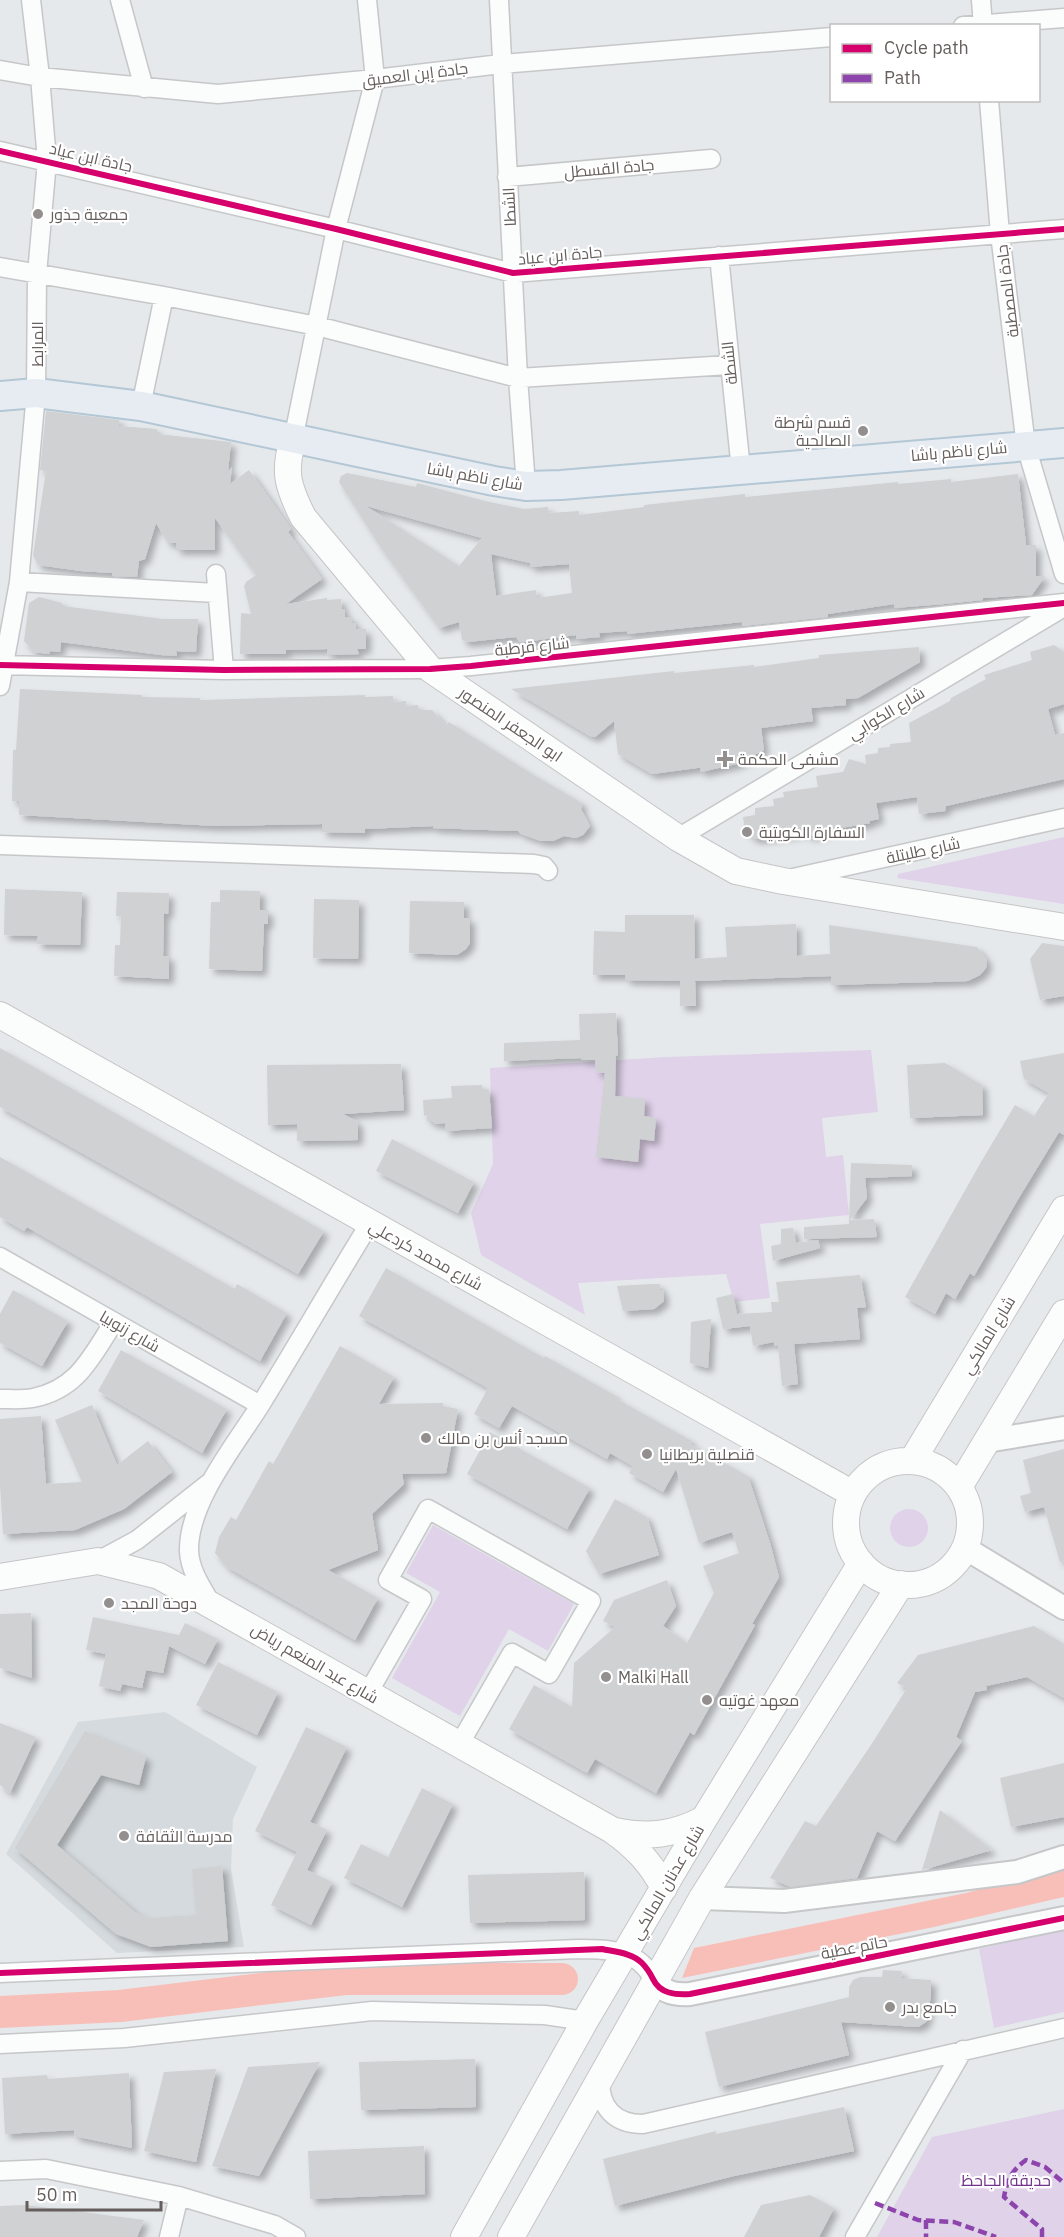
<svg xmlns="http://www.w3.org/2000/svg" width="1064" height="2237" viewBox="0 0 1064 2237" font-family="'IBM Plex Sans',Cairo,sans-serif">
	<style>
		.education { fill: #d5dade }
		.green { fill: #dfd2e9 }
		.water { fill: #f8bfb9 }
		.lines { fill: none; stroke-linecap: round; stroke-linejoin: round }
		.river { stroke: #f8bfb9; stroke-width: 32 }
		.building { fill: #cfd1d3; fill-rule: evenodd; filter: url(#shadow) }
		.minor-casing { stroke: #c6c7c8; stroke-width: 21 }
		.tertiary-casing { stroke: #c6c7c8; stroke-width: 26 }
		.secondary-casing { stroke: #c6c5c6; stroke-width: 28 }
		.primary-casing { stroke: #b3c7d5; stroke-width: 32 }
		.minor { stroke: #fbfcfc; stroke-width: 18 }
		.tertiary { stroke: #fbfcfc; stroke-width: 22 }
		.secondary { stroke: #fbfcfc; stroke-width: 26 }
		.primary { stroke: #e7ecf3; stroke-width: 28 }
		.quiet { stroke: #8e44ad; stroke-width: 4.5; stroke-dasharray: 9 4.5; stroke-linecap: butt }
		.cycleway-casing { stroke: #fff; stroke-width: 10 }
		.cycleway { stroke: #d6006c; stroke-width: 6 }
		.poi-dot { fill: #928f8e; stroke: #fff; stroke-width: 2 }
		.labels { text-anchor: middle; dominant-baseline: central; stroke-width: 4.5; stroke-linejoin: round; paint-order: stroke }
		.street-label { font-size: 16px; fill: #655e5c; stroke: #fff }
		.poi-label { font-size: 16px; fill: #655e5c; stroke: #fff; text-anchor: start }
		.park-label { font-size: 16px; fill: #73338c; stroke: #fff }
	</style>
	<defs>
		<filter id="shadow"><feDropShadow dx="5" dy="5" stdDeviation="3" flood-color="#0004"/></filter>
	</defs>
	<rect width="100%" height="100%" fill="#e6e9ec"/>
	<path class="education" d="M165 1712 257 1767 233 1819 231 1869 244 1947 117 1953 6 1854 78 1722Z"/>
	<path class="green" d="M1064 837V904L897 878 898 874Z
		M871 1050 878 1112 822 1118 826 1157 843 1155 849 1215 760 1224 770 1298 734 1302 726 1274 578 1283 585 1315 481 1255 471 1213 493 1164 490 1068 666 1057Z
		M890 1528a19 19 0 1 1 38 0a19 19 0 1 1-38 0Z
		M433 1525 574 1604 548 1651 509 1629 460 1716 392 1678 440 1592 406 1573Z
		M1064 1930V2012L994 2028 979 1949Z
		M1064 2109V2237H877L932 2137Z"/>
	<path class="water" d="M1064 1866V1897L934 1927 682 1978 694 1948 966 1893Z"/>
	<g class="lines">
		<path class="river" d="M0 2012 120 2006 345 1979H562"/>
	</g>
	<path class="building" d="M46 411 119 420V426L157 429V434L231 442 228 471 232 467 230 484 249 470 291 529 288 532 322 579 286 604 327 598V600L341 599 342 609 345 610V617H352V623H356V629H366V649H357L359 654 328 655 327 649 286 650V654H240L241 613 251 614 244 586 246 582 256 575 215 518V550H176V543H168L156 523 145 559 139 561 137 577 113 576 112 573 81 571 38 565 33 555 46 471 40 470Z
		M347 473 416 487 417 483 485 501 524 509 548 507 549 513 579 511V515L644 507V505L745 494V497L898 482V484L951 479V482L1018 474 1026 545H1036V576H1045L1032 595 983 598V600L944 604 894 608V604L828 614V617L742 626V622L627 634V631L599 633 600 637 576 639V635L524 642 519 641 516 637 468 642 462 640 459 622 439 628 381 548 339 482 341 476ZM366 506 482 538 459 566ZM491 554 530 563V567L569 564 572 593 537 598 536 590 496 596Z
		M39 597 62 603 63 606 163 619H198L196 652 176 651 177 656 161 655 61 642 60 652 50 651 49 654 34 652 24 641 29 603Z
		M1054 645 1064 652V704L1048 709 1055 735 1064 733V779L946 806 945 811 919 814 917 797 876 803 879 819 869 821 870 823 823 831V834L807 836V832L755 839 745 831 743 817 755 815V808L774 806 773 799 784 797 783 792 818 787 816 776 843 772 849 759 866 764 865 755 878 753V748L890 747V744L911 742 909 723 950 701 951 698 986 679 984 675 1032 660 1030 652Z
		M919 647 920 662 858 698 846 699V705L811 708 813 721 761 728 764 750 736 764 701 772 700 768H697L652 774 618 754 614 721 595 737 590 736 511 689 674 671V673L754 665V667L819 658V655Z
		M20 689 142 695V697L200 698V700L365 695V697L393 696V702L406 701V706L418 705V710H432L446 726 449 722 532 774 582 803 581 809 590 826 583 835 576 838 564 836 553 841H541L521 834 518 831 433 828V826L365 829V833L322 832V824L216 826 19 815V801H12L13 750H16Z
		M5 889 82 892 80 945 37 944 38 936 4 935Z
		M220 890 260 891V910H268V924H264L262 971 209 969 211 902H220Z
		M117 892 169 893 168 914 164 913 163 956H169V979L114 976 115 945H120L121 916H116Z
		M314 899 359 900 358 959 313 958Z
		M410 901 464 902V918H470V943L466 949 457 955 409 953Z
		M625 915H694L695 959 727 957 725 927 796 924 797 956 830 954 829 925 977 947 987 960 986 968 980 975 968 981 831 985V976L695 981 696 1006H680V981L626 980 625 975H593L594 931 625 932Z
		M1042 943 1064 946V996L1040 1000 1030 959Z
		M616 1013 618 1056 616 1055 615 1096 645 1099 644 1116 656 1118 654 1141 640 1139 638 1162 596 1157 605 1073 596 1072 595 1060H581V1058L504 1061V1043L580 1040 579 1014Z
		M0 1048 324 1231 298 1274 0 1107Z
		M1064 1053V1135L1059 1132 1017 1201 974 1276 970 1273 955 1299 946 1293 935 1314 905 1297 981 1162 1015 1105 1034 1116 1049 1093 1024 1079 1020 1061Z
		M945 1063 982 1085 983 1115 910 1118 907 1065Z
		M401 1064 404 1110 343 1114 358 1122V1140L297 1141V1124L268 1125 267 1065Z
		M482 1085V1088L489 1090 492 1128 445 1131V1123L435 1124 432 1121H427V1115L424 1116 423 1100 452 1098 451 1086Z
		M392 1139 474 1182 458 1213 376 1171Z
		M0 1157 235 1289 237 1284 287 1313 260 1361 27 1227 24 1231 0 1217Z
		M851 1163 912 1165V1176L865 1178 867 1198 850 1220 874 1219 877 1237 804 1239V1227L849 1224Z
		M793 1228 796 1243 818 1240 820 1248 773 1261 771 1246 781 1244V1229Z
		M386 1268 544 1358 545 1356 616 1396 615 1398 692 1441 690 1444 748 1476 770 1543 779 1577 752 1624 755 1625 694 1735 690 1732 656 1793 595 1759 587 1773 509 1729 534 1685 572 1707 574 1663 615 1627 603 1621 614 1600 667 1580 676 1606 663 1626 687 1643 714 1593 703 1566 739 1553 732 1532 699 1543 676 1469 663 1492 629 1473 633 1466 610 1453 607 1459 512 1406 499 1428 474 1414 488 1388 359 1316Z
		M860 1275 866 1307 857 1308 860 1339 794 1344 798 1384 782 1386 778 1345 774 1346V1342L753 1346 750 1326 723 1329 716 1298 733 1294 737 1314 772 1312 771 1302H779L776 1282Z
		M652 1284H660V1290H663L664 1301 654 1309 623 1311 617 1286Z
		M13 1290 68 1321 42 1366 0 1343V1314Z
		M711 1319 708 1368 690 1363 691 1322Z
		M340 1346 394 1377 379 1404 443 1403V1406L458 1409 446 1473 402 1474 404 1484 372 1514 378 1550 328 1570 378 1598 355 1640 227 1567 215 1553 219 1537 231 1517 236 1520 269 1461 273 1464Z
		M121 1350 227 1409 202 1453 98 1391Z
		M92 1405 117 1465 148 1441 172 1472 124 1509 75 1530 3 1534 0 1485V1419L41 1416 46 1484 82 1482 55 1420Z
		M490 1432 590 1488 567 1529 467 1474Z
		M1064 1449V1561L1060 1562 1044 1507 1025 1512 1020 1496 1031 1493 1023 1460Z
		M615 1499 647 1517 659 1555 599 1574 586 1551Z
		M31 1613 32 1678 0 1668V1614Z
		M93 1617 179 1635 185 1623 218 1639 205 1664 169 1646 163 1673 146 1670 142 1688 122 1684 120 1691 99 1686 106 1654 86 1650Z
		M1034 1626 1064 1644V1698L1027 1677 986 1686 987 1690 975 1692 956 1737 962 1741 895 1841 877 1831 857 1878 791 1887 770 1878 805 1821 816 1826 871 1745 907 1688 897 1683 918 1655Z
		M218 1662 278 1692 257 1735 196 1705Z
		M0 1723 36 1737 10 1793 0 1785Z
		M306 1727 347 1747 310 1822 327 1830 307 1870 332 1882 311 1925 271 1905 297 1852 255 1831Z
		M85 1731 146 1757 139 1785 101 1775 57 1845 135 1912 148 1918 196 1915 192 1869 222 1866 228 1941 151 1947 116 1934 15 1848Z
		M1064 1763V1817L1011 1827 1000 1778Z
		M422 1788 453 1804 402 1907 344 1878 361 1844 388 1857Z
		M940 1810 961 1826 992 1850 922 1870Z
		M584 1872 585 1920 470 1923 468 1875Z
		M883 1970 902 1971 901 1978 931 1980V1996L926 2022 918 2027 841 2022 849 2055 719 2087 705 2032 849 1997V1987L853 1980 860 1977H882Z
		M475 2059 476 2107 361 2110 359 2062Z
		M320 2062 259 2176 212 2166 248 2067Z
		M216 2069 196 2162 144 2151 164 2072Z
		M129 2073 132 2148 74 2136V2130L5 2134 2 2078 47 2075 48 2079Z
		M844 2107 854 2151 734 2176 615 2206 603 2159 716 2131V2134Z
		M424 2146 425 2194 310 2199 308 2151Z
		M810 2195 834 2208 819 2237H744L761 2205Z
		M26 2205 83 2212 144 2220 137 2237H0V2206Z"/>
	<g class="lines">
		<defs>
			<path id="minor" d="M120 0 144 88
				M499 0 518 378 526 486
				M981 0 983 26
				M963 26 1064 18
				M0 70 40 77 218 94 375 79 501 64 832 37
				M989 100 1000 234 1026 446 1064 574
				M0 151 336 229 513 273 1064 229
				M507 177 711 159
				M719 256 741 470
				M0 267 164 296 317 326 518 378 729 365
				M141 406 164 296
				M293 440 336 229 375 79 367 0
				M216 574 224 670
				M19 582 216 593
				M0 665 224 670 430 669 471 666 1064 603
				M0 686 19 582 36 393 37 274 47 161 40 77 31 0
				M678 838 1064 607
				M0 845 534 864 544 866 548 871
				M793 878 1064 818
				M0 1257 260 1405
				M0 1399C10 1399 22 1400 33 1398 78 1389 91 1357 114 1322
				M98 1561 137 1540 209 1483
				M212 1605C202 1588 190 1571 189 1551 188 1502 236 1444 261 1404 298 1344 333 1283 370 1223
				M368 1693 422 1599 388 1580 428 1509 591 1601 549 1674 512 1653 459 1745
				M0 1973 578 1949C608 1949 640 1949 654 1981
				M0 2044 124 2038 372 2011 545 2015 585 2021
				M600 2078C599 2107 614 2124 643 2124L1064 2028
				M0 2171 46 2169 179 2196 275 2225 296 2237
				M169 2237 179 2196
				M855 2237 963 2050"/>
			<path id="tertiary" d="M987 1441 1064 1428
				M965 1548 1064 1608
				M702 1898 784 1901 1017 1872 1064 1857
				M654 1981C665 1993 675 1995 690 1994L1064 1918"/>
			<path id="secondary" d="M293 440C283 472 288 487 303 517L430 669 678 838 736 871 783 881 1064 927
				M0 1015 853 1494
				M912 1461 1064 1209
				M846 1523a62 62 0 1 1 124 0a62 62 0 1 1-124 0Z
				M959 1487 1064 1313
				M0 1577 98 1561 159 1576 612 1830C635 1846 651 1863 664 1888
				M615 1831C648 1838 674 1835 704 1819
				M464 2237 585 2021 704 1819 861 1563
				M511 2237 702 1898 901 1584"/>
			<path id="primary" d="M0 396 36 393 141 406 494 481 526 486 561 485 1064 443"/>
		</defs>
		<use href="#minor" class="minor-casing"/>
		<use href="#tertiary" class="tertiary-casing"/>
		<use href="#secondary" class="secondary-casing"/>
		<use href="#primary" class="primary-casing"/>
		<use href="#minor" class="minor"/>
		<use href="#tertiary" class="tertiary"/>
		<use href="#secondary" class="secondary"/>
		<use href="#primary" class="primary"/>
		<path class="quiet" d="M875 2203 918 2220 954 2222 996 2237
			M926 2220V2237
			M1042 2237V2229L1004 2197C1007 2180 1012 2170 1026 2160L1045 2167 1064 2183"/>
		<defs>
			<path id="cycleway" d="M0 151 336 229 513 273 1064 229
				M0 665 224 670 430 669 471 666 1064 603
				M0 1973 602 1949C616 1952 632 1953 642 1963 647 1968 650 1973 653 1979 660 1994 676 1995 690 1994L1064 1918"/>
		</defs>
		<use href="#cycleway" class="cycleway-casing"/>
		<use href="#cycleway" class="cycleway"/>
	</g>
	<g class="poi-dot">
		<circle cx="38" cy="214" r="6"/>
		<circle cx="863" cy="431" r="6"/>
		<path d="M722 750h6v6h6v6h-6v6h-6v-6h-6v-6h6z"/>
		<circle cx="747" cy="832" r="6"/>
		<circle cx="426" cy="1438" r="6"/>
		<circle cx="647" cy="1454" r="6"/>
		<circle cx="109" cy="1603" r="6"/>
		<circle cx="606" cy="1677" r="6"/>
		<circle cx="707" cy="1700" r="6"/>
		<circle cx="124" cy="1836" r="6"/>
		<circle cx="890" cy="2007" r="6"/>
	</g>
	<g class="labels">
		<g class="street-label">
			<text transform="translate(415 74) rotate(-7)">جادة إبن العميق</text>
			<text transform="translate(91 157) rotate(13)">جادة ابن عياد</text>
			<text transform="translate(609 168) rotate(-5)">جادة القسطل</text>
			<text transform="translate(509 207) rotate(-93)">الشطا</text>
			<text transform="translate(560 255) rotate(-5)">جادة ابن عياد</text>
			<text transform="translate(1007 291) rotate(-97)">جادة المصطبة</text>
			<text transform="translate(37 344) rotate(-90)">المرابط</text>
			<text transform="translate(729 363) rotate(-96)">الشطة</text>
			<text transform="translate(959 451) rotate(-5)">شارع ناظم باشا</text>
			<text transform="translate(475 476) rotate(10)">شارع ناظم باشا</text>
			<text transform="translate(532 646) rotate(-6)">شارع قرطبة</text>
			<text transform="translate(886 713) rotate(-31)">شارع الكوابي</text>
			<text transform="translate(511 724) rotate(34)">ابو الجعفر المنصور</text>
			<text transform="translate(923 850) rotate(-12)">شارع طليتلة</text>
			<text transform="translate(426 1255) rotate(29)">شارع محمد كردعلي</text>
			<text transform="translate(130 1331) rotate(30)">شارع زنوبيا</text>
			<text transform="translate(988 1335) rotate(-59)">شارع المالكي</text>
			<text transform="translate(315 1663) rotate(30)">شارع عبد المنعم رياض</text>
			<text transform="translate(667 1882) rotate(-60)">شارع عدنان المالكي</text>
			<text transform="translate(854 1947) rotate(-11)">حاتم عطية</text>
		</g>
		<g class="poi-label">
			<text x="50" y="214">جمعية جذور</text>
			<text x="851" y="422" text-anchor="end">قسم شرطة<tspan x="851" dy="18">الصالحية</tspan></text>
			<text x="738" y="759">مشفى الحكمة</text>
			<text x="759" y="832">السفارة الكويتية</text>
			<text x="438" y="1438">مسجد أنس بن مالك</text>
			<text x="659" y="1454">قنصلية بريطانيا</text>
			<text x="121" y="1603">دوحة المجد</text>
			<text x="618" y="1677">Malki Hall</text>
			<text x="719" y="1700">معهد غوتيه</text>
			<text x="136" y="1836">مدرسة الثقافة</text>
			<text x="902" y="2007">جامع بدر</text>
		</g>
		<g class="park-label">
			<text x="1006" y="2180">حديقة الجاحظ</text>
		</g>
	</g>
	<rect x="830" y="24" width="210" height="78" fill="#ffffff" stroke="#c1bfbe" stroke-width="1.5"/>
	<rect x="842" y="44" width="30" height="9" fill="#d6006c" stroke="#c1bfbe" stroke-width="1.5"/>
	<text x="884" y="54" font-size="18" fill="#655e5c">Cycle path</text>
	<rect x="842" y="74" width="30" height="9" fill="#8e44ad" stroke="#c1bfbe" stroke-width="1.5"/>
	<text x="884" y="84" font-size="18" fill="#655e5c">Path</text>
	<path d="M27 2201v9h134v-9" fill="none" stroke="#655e5c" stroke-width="3"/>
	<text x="36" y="2201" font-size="18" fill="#655e5c" stroke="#ffffff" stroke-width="4.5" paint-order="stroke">50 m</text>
</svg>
